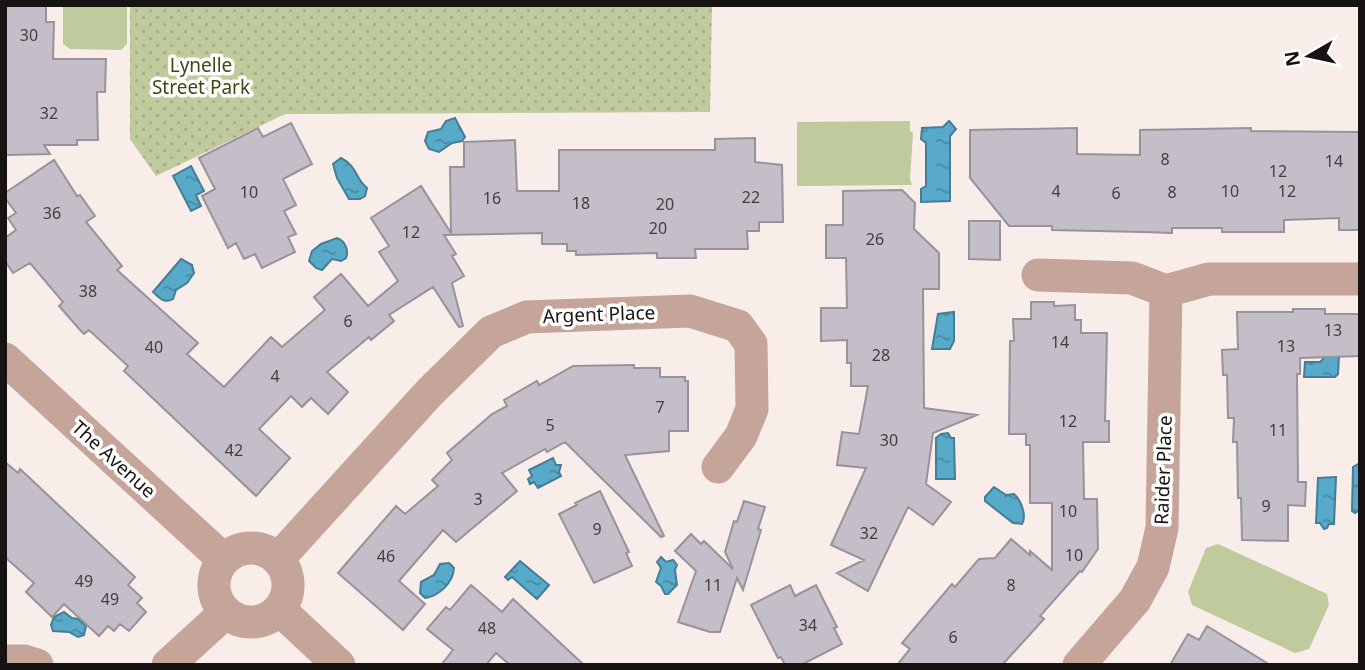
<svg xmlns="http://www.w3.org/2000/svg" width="1365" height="670" viewBox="0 0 1365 670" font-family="'Noto Sans',sans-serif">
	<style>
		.park { fill: url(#park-dots) }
		.pitch { fill: #bfca9d }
		.water { fill: url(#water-ripples); stroke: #447d94; stroke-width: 2 }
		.building { fill: #c3bec7; stroke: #97929b; stroke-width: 2 }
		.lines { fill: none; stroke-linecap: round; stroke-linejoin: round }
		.minor { stroke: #c5a499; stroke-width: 33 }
		.labels { text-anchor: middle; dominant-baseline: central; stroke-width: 7; stroke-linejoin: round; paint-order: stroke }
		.number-label { font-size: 16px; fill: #423e3f }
		.park-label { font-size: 19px; fill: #3e4814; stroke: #fff }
		.street-label { font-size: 19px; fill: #171312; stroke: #fff }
	</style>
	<defs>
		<pattern id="park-dots" width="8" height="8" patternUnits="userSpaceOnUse" patternTransform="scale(1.75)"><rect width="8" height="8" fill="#bfca9d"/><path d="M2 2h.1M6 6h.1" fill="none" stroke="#a3ad86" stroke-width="1.8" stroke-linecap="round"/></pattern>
		<pattern id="water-ripples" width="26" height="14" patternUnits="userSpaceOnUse" patternTransform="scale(1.75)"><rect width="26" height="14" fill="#58aacb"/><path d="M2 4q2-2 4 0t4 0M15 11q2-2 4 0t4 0" fill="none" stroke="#4889a3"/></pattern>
	</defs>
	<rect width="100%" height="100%" fill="#f8ede8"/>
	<path class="park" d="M130 5H712L710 112 285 114 156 176 130 139Z"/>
	<path class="pitch" d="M63 5H127V44L121 50 70 49 63 44Z
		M910 121V131L913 133 910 179 912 185 797 186V122Z
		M1218 544 1327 594 1329 605 1309 649 1295 653 1192 605 1188 592 1206 548Z"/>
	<path class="water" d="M455 118 465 137 462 141 452 143 439 152 429 149 425 141 428 132 441 129 446 121Z
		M949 121 956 129 950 136V201L921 202V189L926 186V143L921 139 922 128 943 127Z
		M341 158C358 167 354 177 367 188L365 196 360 199H349L337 178 333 164Z
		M191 166 204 191 196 195 201 206 191 211 173 176Z
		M337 238C345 241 349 250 346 258L341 261 332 259 322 270 316 268 309 261 312 251 321 244Z
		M181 259 192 265 194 273 187 283 176 290 173 299C164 304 160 298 153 292Z
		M954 312V341L950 349H932L938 314Z
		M1326 356H1339L1338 374 1335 377H1304L1305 362H1320Z
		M948 433 951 438H954L955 479H936V438L941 434Z
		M553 458 556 465H561L559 472 561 476 538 488 534 482 530 484 528 479 532 476 529 470Z
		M1360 463V510L1355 513 1352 511 1353 467Z
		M1336 477 1334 524H1329L1327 528 1324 529 1320 523H1316L1318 478Z
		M994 487 1006 495 1014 494C1021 500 1027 516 1022 524L1013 523 985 501V497Z
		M661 557 666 562 673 560 677 565 675 570 677 585 668 594H665L661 586 656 582 661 568 657 562Z
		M520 561 549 585 537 599 512 577 508 580 505 577Z
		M449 563 454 568C453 583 439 596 425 598L420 593 421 582 434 575 440 564Z
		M64 612 72 618 78 619 86 626 84 635 78 637 69 632 53 631 51 625 54 617Z"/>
	<path class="building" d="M5 5H46V22H54L53 59H106L105 92H97L98 140H77V145H44L50 154 5 155Z
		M291 123 312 164 283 179 296 205 284 211 296 234 288 237 295 252 262 268 255 254 244 259 236 243 228 248 202 196 215 189 199 158 258 128 263 137Z
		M1077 128V154L1140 155V130L1251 128V131L1360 132V230H1339V218L1284 220V232H1222V228H1172V233L1143 232 1052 230V226H1009L970 178V130Z
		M755 138V162L782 165 783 222H759V231H747L748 249H695L696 258H657V253L576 255V251H567V244H542V233L444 235 456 254 452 256 464 276 452 283 463 326 459 327 433 287 389 315 394 321 371 340 369 337 327 372 348 392 328 414 311 398 302 407 291 396 259 429 290 458 256 496 124 371 128 366 89 330 84 334 81 331 59 306 63 302 30 263 13 273 5 261V238L16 230 8 218 16 213 5 198V193L54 160 77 196 80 195 95 216 86 222 122 266 117 270 198 343 187 354 224 387 271 337 282 347 325 310 314 297 341 274 368 306 398 281 379 252 389 246 371 218 421 186 451 233 450 167H464V142L515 140 517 191H559V150H715V139Z
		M902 190 915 203 914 229 939 253V289H923L924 408 977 415 933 433 926 484 951 502 933 525 908 507 868 591 837 573 864 560 831 545 866 468 837 465 842 432 859 434 868 386H851V363H847V340L821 341V308H847L846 258H826V225H843V191Z
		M969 221H1000V260L969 259Z
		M1031 302H1054V306L1075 305V320H1081V333H1107L1105 421H1109V442H1083L1084 499H1097L1098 549 1082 572 1080 571 1040 616 1044 619 1002 665H897L910 649 902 643 952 584 955 587 979 559 995 558 1011 539 1030 555V551L1052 570V503H1030V445H1026V434H1009L1010 341H1014L1013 319H1031Z
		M1293 309H1325V314H1360V356L1300 358V374H1297L1298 482H1306L1305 506 1288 505V541L1242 540 1241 498H1238L1237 442H1233L1234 418H1228L1227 375H1223L1222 350 1238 349 1237 312H1293Z
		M634 365V368H660V377H685V381H688V431H669V451L625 455 664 536 661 537 565 442 547 452 545 449 502 473 517 491 456 542 443 530 399 581 425 604 403 630 338 573 396 506 405 514 438 486 432 480 452 460 447 453 492 414 507 406 504 400 537 381 539 385 573 366Z
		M5 462 18 473 20 469 135 577 128 585 142 598 137 603 146 612 129 631 120 624 114 631 108 626 99 636 64 604 52 617 26 592 34 583 5 557Z
		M600 491 629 552 626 553 632 566 594 583 559 514 577 505 575 503Z
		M744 501 765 507 758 529 761 530 743 590 737 578 720 632H710L678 622 696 571 675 551 691 534 701 544 704 541 733 569 725 552 734 521 737 522Z
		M471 585 502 612 513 599 584 665H510L496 653 486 665H441L453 650 427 629 446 607 450 610Z
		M790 585 795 596 816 585 837 627 834 628 842 644 801 665H785L781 657 778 658 751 605Z
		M1207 626 1270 665H1170L1188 634 1199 640Z"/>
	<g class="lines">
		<path class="minor" d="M1038 275 1132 278 1166 291 1209 279H1360
			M5 359 223 559
			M214 585a37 37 0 1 1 74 0a37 37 0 1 1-74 0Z
			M278 559 429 393 491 332 527 317 690 311 738 326 751 344 752 409 741 436 718 467
			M279 609 339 665
			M5 661H24L37 665
			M168 665 226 612
			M1079 665 1135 600 1153 567 1162 528 1166 291"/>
	</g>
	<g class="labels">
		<g class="number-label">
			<text x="29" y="35">30</text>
			<text x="49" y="113">32</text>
			<text x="1165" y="159">8</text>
			<text x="1334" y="161">14</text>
			<text x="1278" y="171">12</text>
			<text x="1056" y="191">4</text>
			<text x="1230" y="191">10</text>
			<text x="1287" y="191">12</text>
			<text x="249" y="192">10</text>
			<text x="1172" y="192">8</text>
			<text x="1116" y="193">6</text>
			<text x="751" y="197">22</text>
			<text x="492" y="198">16</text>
			<text x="581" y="203">18</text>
			<text x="665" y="204">20</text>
			<text x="52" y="213">36</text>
			<text x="658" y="228">20</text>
			<text x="411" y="232">12</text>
			<text x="875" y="239">26</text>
			<text x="88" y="291">38</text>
			<text x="348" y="321">6</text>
			<text x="1333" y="330">13</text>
			<text x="1060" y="342">14</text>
			<text x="1286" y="346">13</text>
			<text x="154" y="347">40</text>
			<text x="881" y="355">28</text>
			<text x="275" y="376">4</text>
			<text x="660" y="407">7</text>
			<text x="1068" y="421">12</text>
			<text x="550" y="425">5</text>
			<text x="1278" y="430">11</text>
			<text x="889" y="440">30</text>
			<text x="234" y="450">42</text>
			<text x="478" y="499">3</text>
			<text x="1266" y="506">9</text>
			<text x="1068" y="511">10</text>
			<text x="597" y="529">9</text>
			<text x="869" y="533">32</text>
			<text x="1074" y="555">10</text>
			<text x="386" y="556">46</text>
			<text x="84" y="581">49</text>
			<text x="713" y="585">11</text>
			<text x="1011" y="585">8</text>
			<text x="110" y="599">49</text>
			<text x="808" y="625">34</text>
			<text x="487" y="628">48</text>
			<text x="953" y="637">6</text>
		</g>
		<g class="park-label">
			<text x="201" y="65">Lynelle<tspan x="201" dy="22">Street Park</tspan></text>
		</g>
		<g class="street-label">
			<text transform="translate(599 314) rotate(-2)">Argent Place</text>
			<text transform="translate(114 459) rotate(42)">The Avenue</text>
			<text transform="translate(1163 470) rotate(-88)">Raider Place</text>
		</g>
	</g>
	<rect width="1365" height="670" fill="none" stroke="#171312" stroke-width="14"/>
	<g transform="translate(1309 56) rotate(261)" stroke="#ffffff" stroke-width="5" paint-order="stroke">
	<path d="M0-5L12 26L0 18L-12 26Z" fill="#171312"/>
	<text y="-10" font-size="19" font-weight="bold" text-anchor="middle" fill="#171312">N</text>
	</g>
</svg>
